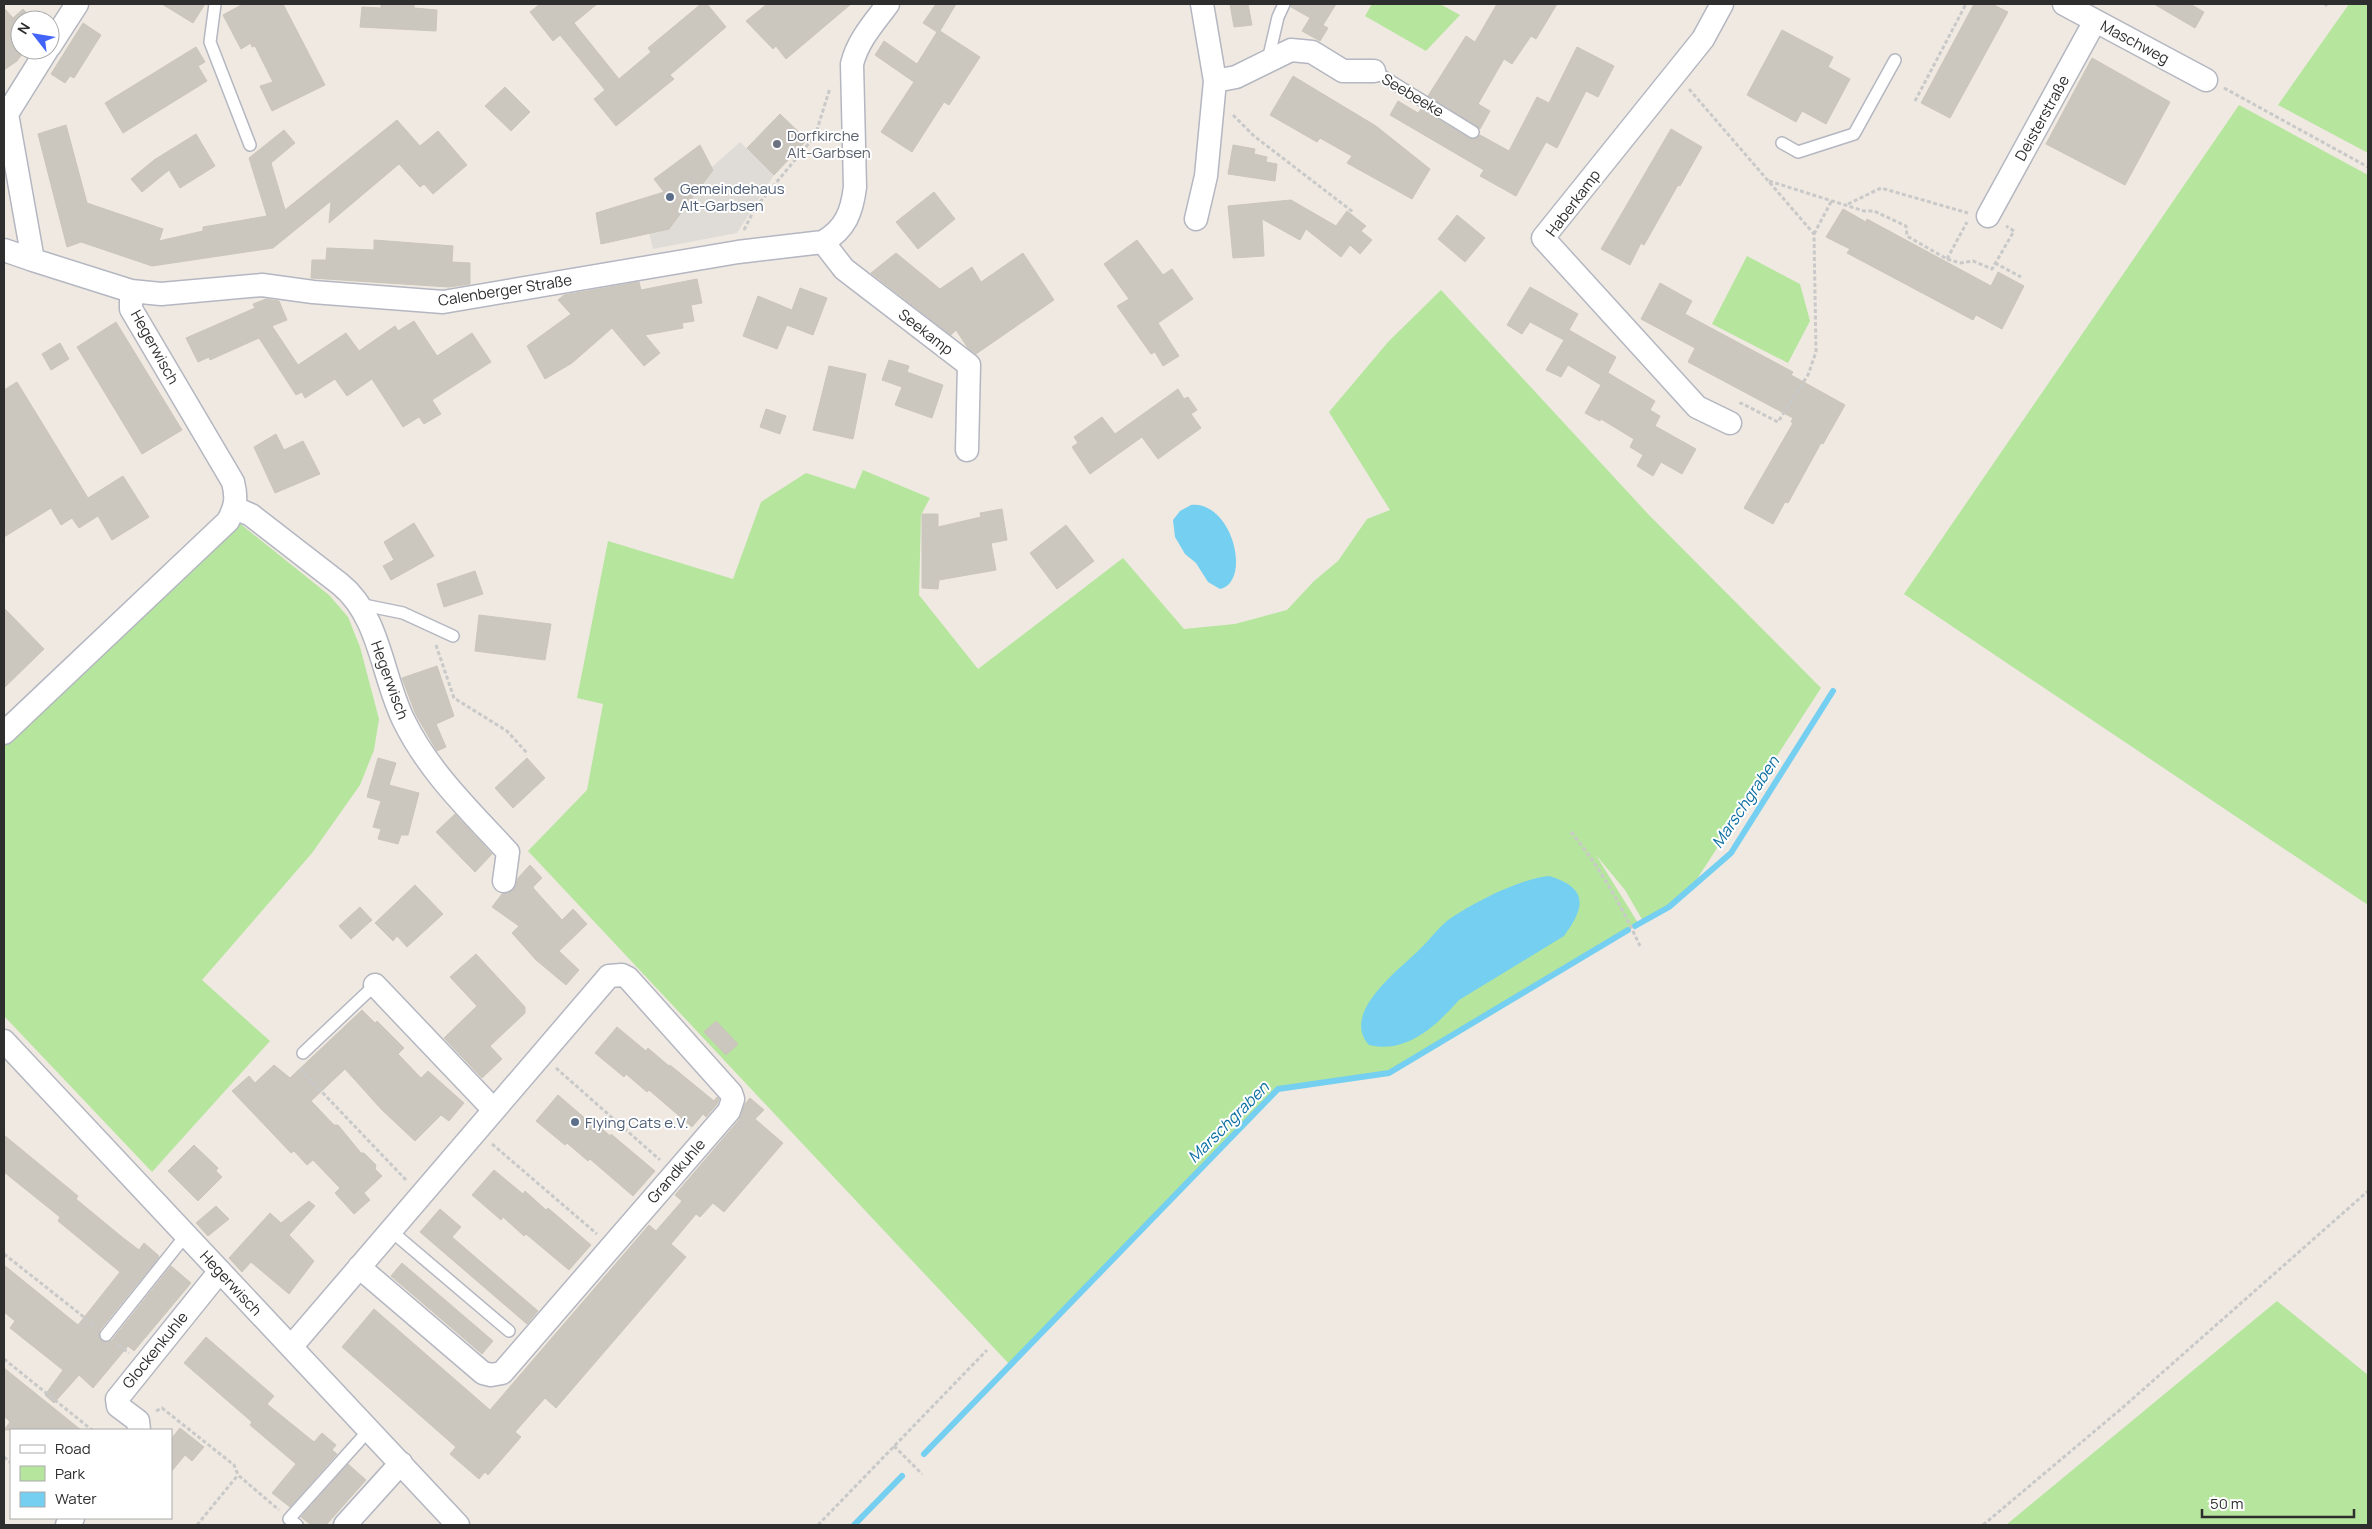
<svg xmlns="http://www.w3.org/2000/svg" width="2372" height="1529" viewBox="0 0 2372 1529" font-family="Manrope,sans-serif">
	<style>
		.green { fill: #b6e59e }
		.plaza { fill: #dfdcd8 }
		.water { fill: #75cff0 }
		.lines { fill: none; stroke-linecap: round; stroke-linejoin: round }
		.stream { stroke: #75cff0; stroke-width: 6 }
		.building { fill: #cbc7bf; stroke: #cbc5ba }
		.service-casing { stroke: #b4b7c1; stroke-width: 14 }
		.minor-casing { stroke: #b4b7c1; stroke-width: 25 }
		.path { stroke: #c9c9c9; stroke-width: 3; stroke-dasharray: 4 2.5; stroke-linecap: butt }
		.service { stroke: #fff; stroke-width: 11 }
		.minor { stroke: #fff; stroke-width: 22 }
		.worship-dot { fill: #6b7280; stroke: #fff; stroke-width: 2 }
		.service-dot { fill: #5c6f8a; stroke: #fff; stroke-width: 2 }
		.labels { text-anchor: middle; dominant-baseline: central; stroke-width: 4; stroke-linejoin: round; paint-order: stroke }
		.street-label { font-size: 15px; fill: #2e2e2e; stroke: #fff }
		.worship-label { font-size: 15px; fill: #5b616d; stroke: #fff; text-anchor: start }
		.service-label { font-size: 15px; fill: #4e5e75; stroke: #fff; text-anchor: start }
		.water-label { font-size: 16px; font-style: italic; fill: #0d6fa3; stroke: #fff }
	</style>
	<rect width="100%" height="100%" fill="#efe9e1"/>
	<path class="green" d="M1372 4H1440L1460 15 1426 51 1365 16Z
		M2349 4H2368V153L2278 105Z
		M2239 105 2368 175V905L1904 594Z
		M1747 256 1800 284 1810 321 1788 363 1712 324Z
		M1441 290 1649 515 1821 688 1697 879 1669 907 1643 921 1625 890 1596 855 1638 923 1389 1073 1278 1089 1010 1365 528 851 587 790 603 704 577 698 608 541 733 579 761 502 806 473 855 489 863 470 930 498 921 515 919 595 978 669 1123 558 1184 629 1235 624 1287 610 1314 581 1338 561 1367 519 1390 510 1329 412 1388 342Z
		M238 522 329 595 348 617 360 647 379 719 374 750 360 785 312 853 202 980 270 1041 152 1172 4 1016V735Z
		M2277 1301 2368 1375V1525H2006Z"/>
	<path class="plaza" d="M740 142 774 175 737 233 653 249 649 233 713 170 712 167Z"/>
	<path class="water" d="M1191 505C1233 501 1252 582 1220 589L1208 582 1196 563 1185 554 1175 537 1173 520 1180 511Z
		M1549 876C1588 888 1586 906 1564 936L1459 1000C1435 1027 1406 1054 1369 1045 1340 1013 1399 970 1419 950 1430 940 1439 926 1451 918 1477 901 1519 879 1549 876Z"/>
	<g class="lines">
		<path class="stream" d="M1635 926 1669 907 1731 853 1833 691
			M924 1454 1278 1089 1389 1073 1628 930
			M854 1525 902 1476"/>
	</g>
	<path class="building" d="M162 4H205L193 23Z
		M243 4H283L325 85 272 111 260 86 273 82 255 46 252 47 251 43 241 49 223 15Z
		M381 4H414V8L437 10 436 31 360 27 362 7 381 8Z
		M540 4H597L574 23 619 79 651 52 648 48 701 4H707L726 27 670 75 674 79 616 126 594 99 605 90 560 35 553 41 530 12Z
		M767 4H851L786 59 776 46 773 49 746 21Z
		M936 4H956L940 31 980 57 949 105 944 102 912 152 881 132 914 82 875 55 884 41 917 64 937 32 923 23Z
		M1230 4H1248L1252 25 1234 27Z
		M1291 4H1336L1323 25 1291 7Z
		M1497 4H1557L1536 39 1531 36 1512 64 1504 59 1478 104 1490 111 1480 129 1428 96 1466 36 1475 42Z
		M1974 4H1992L2008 12 1950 118 1921 103Z
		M2154 4H2190L2204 12 2195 28Z
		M4 8 13 18 23 9 33 20H20V50H25L17 61 4 70Z
		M1310 18 1328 28 1320 41 1302 31Z
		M83 23 101 35 74 78 70 76 65 83 51 74Z
		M1782 30 1833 57 1828 67 1850 79 1826 124 1802 111 1796 122 1747 95Z
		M196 47 205 62 198 66 207 81 123 133 105 103Z
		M1577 47 1614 66 1598 97 1586 91 1557 148 1546 142 1516 196 1480 176 1484 170 1390 115 1398 101 1418 113 1421 109 1469 138 1476 139 1480 135 1509 151 1537 97 1549 103Z
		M2092 58 2170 102 2125 185 2046 144Z
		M1293 76 1376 126 1430 169 1412 199 1347 163 1352 156 1320 138 1317 142 1270 115Z
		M505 87 530 112 511 131 485 106Z
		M780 114 807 140 774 175 747 148Z
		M397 120 420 146 438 131 467 165 433 194 424 184 420 187 399 164 329 223 331 201 273 248 152 266 81 242 67 247 38 134 66 125 87 203 163 229 159 241 203 231V227L267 216 249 158 284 130 295 143 271 163 285 210Z
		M1671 129 1702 147 1680 186 1678 185 1644 245 1641 243 1630 265 1601 249Z
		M196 134 215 166 180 188 169 170 142 192 131 179 154 160Z
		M700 145 713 170 669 229 601 244 596 213 664 192 654 179Z
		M1233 145 1255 149 1254 154 1267 157 1266 162 1277 164 1275 181 1228 174Z
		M934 192 955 219 918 249 896 222Z
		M1291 200 1336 226 1347 211 1366 226 1361 231 1372 240 1360 254 1350 245 1341 257 1306 229 1300 240 1262 219 1264 256 1233 258 1228 206Z
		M1843 209 1866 222 1867 219 1991 286 1998 272 2024 286 2002 329 1976 315 1973 320 1847 253 1850 249 1826 237Z
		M1457 215 1485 238 1465 262 1438 239Z
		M374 240 453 246 452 262 470 263V284L449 287 311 278 312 260H326L327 248 374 250Z
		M1137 240 1163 275 1172 269 1193 299 1158 323 1179 356 1163 366 1155 352 1151 354 1117 306 1129 299 1104 264Z
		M896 253 940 289 972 267 981 282 1023 253 1054 300 976 354 968 348 956 330 951 335 871 273Z
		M697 279 702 303 691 305 694 321 682 323 683 328 645 335 660 353 644 366 612 328 572 363 545 379 527 346 571 314 558 300 564 295 639 282 641 290Z
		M1660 283 1692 301 1685 314 1793 372 1791 375 1845 405 1823 444 1821 443 1788 503 1785 502 1773 524 1744 508 1793 423 1791 422 1793 418 1688 362 1695 348 1641 319Z
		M1530 287 1578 314 1569 330 1616 357 1602 384 1608 373 1655 401 1650 410 1660 416 1655 426 1696 449 1682 474 1661 462 1653 476 1637 466 1643 455 1630 447 1634 439 1601 419 1600 421 1585 413 1601 385 1568 365 1561 377 1546 370 1564 340 1530 322 1522 334 1507 325Z
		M800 288 827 298 813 335 787 325 777 349 743 336 758 296 792 310Z
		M266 299 279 301 287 320 272 326 298 365 346 333 359 351 395 326 398 331 414 321 437 356 472 333 491 362 432 400 441 414 424 424 419 417 403 427 372 379 347 396 335 379 305 398 302 392 296 395 259 338 210 360 209 357 198 362 186 338 255 308 253 304Z
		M116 322 182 430 142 454 77 347Z
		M60 343 69 359 51 370 42 354Z
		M889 360 909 366 907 372 943 385 932 418 895 405 902 387 882 380Z
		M829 366 866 374 853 439 813 430Z
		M17 382 88 498 123 476 149 517 112 540 98 516 79 528 72 518 61 525 51 508 4 537V390Z
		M1178 389 1184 399 1188 397 1197 410 1191 414 1201 428 1158 459 1142 437 1090 474 1072 447 1078 443 1074 437 1102 417 1115 434Z
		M766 409 786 416 780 434 760 427Z
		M276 434 284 450 303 441 320 474 275 493 254 447Z
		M1002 509 1007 540 991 543 996 570 939 580 938 589 922 588V514H938V527L981 517 980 513Z
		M414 523 434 556 391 580 383 566 394 560 384 542Z
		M1066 525 1094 561 1057 589 1030 553Z
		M475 571 483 594 444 607 437 584Z
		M4 608 44 649 4 688Z
		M479 615 551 624 545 660 475 651Z
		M437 666 454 716 436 724 446 747 437 751 416 715 402 678Z
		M378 758 396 763 389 785 419 793 408 835H401L398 844 378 839 381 829 373 827 381 801 367 797Z
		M527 758 545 778 513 808 495 788Z
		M455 814 492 854 475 872 436 832Z
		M530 865 542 878 533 887 534 889 562 920 573 909 587 924 559 951 579 970 566 985 536 960 512 933 519 926 492 907 502 894 508 893 514 889 518 878Z
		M415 885 443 914 407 947 397 936 393 941 375 923Z
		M360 907 372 920 351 939 339 926Z
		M476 954 525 1007V1013L490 1046 502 1059 482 1078 444 1038 477 1006 450 977Z
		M362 1010 375 1023 377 1021 404 1048 398 1054 421 1078 428 1071 464 1103 449 1121 441 1115 415 1141 382 1110 345 1069 311 1101 334 1125H338L361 1153H364L376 1165 375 1169 382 1176 364 1193 370 1200 354 1214 335 1193 340 1188 313 1160 307 1165 294 1151 291 1153 232 1091 249 1076 255 1083 274 1065 290 1078Z
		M716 1021 738 1044 726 1055 704 1032Z
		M617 1027 646 1051 648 1048 669 1066 670 1065 714 1101 717 1097 719 1099 717 1104 706 1117 703 1114 692 1127 649 1090 647 1092 626 1074 624 1077 595 1053Z
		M558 1095 587 1120 589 1117 610 1136 611 1134 655 1171 633 1196 590 1159 588 1161 567 1143 565 1145 536 1121Z
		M750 1098 764 1110 755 1119 783 1143 724 1212 713 1203 700 1217 696 1214 671 1244 686 1257 556 1408 545 1398 515 1432 521 1437 488 1475 485 1472 479 1479 464 1466 450 1454 456 1447 342 1347 374 1309 490 1410 649 1225 656 1231 682 1201 675 1195 739 1120 745 1104Z
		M4 1135 78 1196 76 1199 122 1237 139 1250 144 1243 158 1255 159 1257 100 1330 99 1337 102 1341 108 1342 112 1340 171 1266 191 1283 134 1351 128 1346 93 1388 79 1375 54 1403 45 1395 63 1370 10 1328 15 1321 4 1312V1265L78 1325 120 1272 58 1221 60 1217 4 1172Z
		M194 1145 218 1168 216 1171 222 1177 198 1201 168 1171Z
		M494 1170 523 1194 525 1191 546 1210 548 1208 591 1245 569 1270 526 1234 524 1236 503 1217 501 1220 472 1195Z
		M309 1201 315 1206 289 1235 314 1261 289 1294 251 1262 242 1272 229 1258 270 1213 281 1223Z
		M216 1206 229 1219 208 1236 196 1223Z
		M440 1209 461 1227 452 1237 538 1311 527 1324 420 1232Z
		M402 1263 493 1341 482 1354 391 1276Z
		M206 1337 274 1396 267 1404 314 1442 322 1433 336 1445 332 1450 337 1454 290 1507 272 1493 296 1464 250 1425 252 1422 184 1363Z
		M4 1368 45 1401 81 1430H4L10 1422 4 1416Z
		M180 1428 204 1447 192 1461 185 1455 171 1472V1439Z
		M348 1464 366 1480 326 1525H311L301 1517Z"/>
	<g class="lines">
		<defs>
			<path id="service" d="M215 4 210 42 250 145
				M1268 60 1278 17 1284 4
				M1374 71 1473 132
				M1782 143 1798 152 1854 134 1895 60
				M359 604 403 613 453 636
				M303 1053 375 985
				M390 1230 509 1331
				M106 1335 186 1235
				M297 1525 289 1519 369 1430"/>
			<path id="minor" d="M1722 4 1703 39 1543 238 1697 407 1730 423
				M2064 4 2206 80
				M50 46 77 4
				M47 50 7 114 33 260 131 291 161 294 262 285 313 292 443 302 738 252 823 242C846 229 852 211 855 187L852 64C858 40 874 23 888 4
				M1215 81 1236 77 1291 50 1312 52 1343 71H1374
				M1988 216 2095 21
				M1196 219 1206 176 1215 81 1202 4
				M823 242 844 269 969 365 967 450
				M4 250 33 260
				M235 508 251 515 340 584C380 616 382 677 404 721 429 772 470 811 508 852L504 881
				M4 733 228 521C236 506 237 498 233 482L131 309V291
				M375 985 493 1109
				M4 1041 458 1525
				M291 1347 609 976 622 975 628 978 731 1093 733 1099 729 1111 502 1373 491 1375 483 1373 359 1267
				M139 1430 138 1421 118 1406 117 1399 220 1271
				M67 1525 73 1518
				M345 1525 401 1463"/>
		</defs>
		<use href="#service" class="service-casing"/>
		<use href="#minor" class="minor-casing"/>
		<path class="path" d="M2325 6 2327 4
			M2224 88 2368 167
			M1689 89 1814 234 1816 352 1808 375 1778 422 1741 403 1739 406
			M1915 101 1966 4
			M1233 115 1254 136 1353 212
			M1769 181 1864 211H1874L1906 226 1907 236 1947 259 1960 263 1973 261 1992 269 2014 231 2006 226
			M1848 204 1881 188 1968 213
			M744 230 755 208 815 136 830 88
			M1814 234 1832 200
			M1947 259 1967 222
			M1995 263 2021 277
			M436 645 454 698 507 731 527 753
			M1571 832C1600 867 1621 905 1640 946
			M556 1068 660 1160
			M300 1069 406 1180
			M492 1144 597 1234
			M4 1254 94 1325
			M118 1345 129 1353
			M4 1359 92 1430
			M156 1411 162 1408 234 1465 238 1475 279 1510
			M894 1446 922 1474
			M4 1457 11 1463
			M197 1525 238 1475
			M818 1525 987 1350
			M1983 1525 2121 1409 2368 1191"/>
		<use href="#service" class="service"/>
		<use href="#minor" class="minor"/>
	</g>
	<circle class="worship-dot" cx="777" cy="144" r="5"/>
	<g class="service-dot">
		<circle cx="670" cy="197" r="5"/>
		<circle cx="575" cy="1122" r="5"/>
	</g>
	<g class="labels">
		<g class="street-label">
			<text transform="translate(2135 42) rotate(28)">Maschweg</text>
			<text transform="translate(1413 95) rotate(31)">Seebeeke</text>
			<text transform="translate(2042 118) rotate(-61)">Deisterstraße</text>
			<text transform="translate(1573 203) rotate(-53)">Haberkamp</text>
			<text transform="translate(505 290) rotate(-9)">Calenberger Straße</text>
			<text transform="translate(926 332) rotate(38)">Seekamp</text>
			<text transform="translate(155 347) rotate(61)">Hegerwisch</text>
			<text transform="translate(390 680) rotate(70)">Hegerwisch</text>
			<text transform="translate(676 1171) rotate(-49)">Grandkuhle</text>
			<text transform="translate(231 1283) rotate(47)">Hegerwisch</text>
			<text transform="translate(155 1350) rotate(-51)">Glockenkuhle</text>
		</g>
		<g class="worship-label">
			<text x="787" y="135">Dorfkirche<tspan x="787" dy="17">Alt-Garbsen</tspan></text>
		</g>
		<g class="service-label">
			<text x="680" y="188">Gemeindehaus<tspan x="680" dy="17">Alt-Garbsen</tspan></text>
			<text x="585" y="1122">Flying Cats e.V.</text>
		</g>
		<g class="water-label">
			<text transform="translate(1745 802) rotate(-56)">Marschgraben</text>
			<text transform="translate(1228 1122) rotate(-45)">Marschgraben</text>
		</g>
	</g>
	<rect width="2372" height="1529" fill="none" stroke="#2e2e2e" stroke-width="10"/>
	<rect x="10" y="1429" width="162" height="90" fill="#ffffff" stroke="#ababab"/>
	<rect x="20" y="1445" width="25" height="8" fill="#ffffff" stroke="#ababab"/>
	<text x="55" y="1454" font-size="15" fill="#2e2e2e">Road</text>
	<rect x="20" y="1466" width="25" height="15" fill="#b6e59e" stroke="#ababab"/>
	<text x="55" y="1479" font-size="15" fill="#2e2e2e">Park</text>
	<rect x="20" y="1492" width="25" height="15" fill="#75cff0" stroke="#ababab"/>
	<text x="55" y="1504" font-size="15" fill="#2e2e2e">Water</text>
	<g transform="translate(35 35) rotate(301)"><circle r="24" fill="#ffffff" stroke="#ababab"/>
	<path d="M0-4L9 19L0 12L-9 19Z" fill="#4264fb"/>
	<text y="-8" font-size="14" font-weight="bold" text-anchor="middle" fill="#2e2e2e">N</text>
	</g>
	<path d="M2202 1509v8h152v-8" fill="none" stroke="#2e2e2e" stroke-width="2.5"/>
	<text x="2210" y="1509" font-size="15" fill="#2e2e2e" stroke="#ffffff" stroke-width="4" paint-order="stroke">50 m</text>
</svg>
